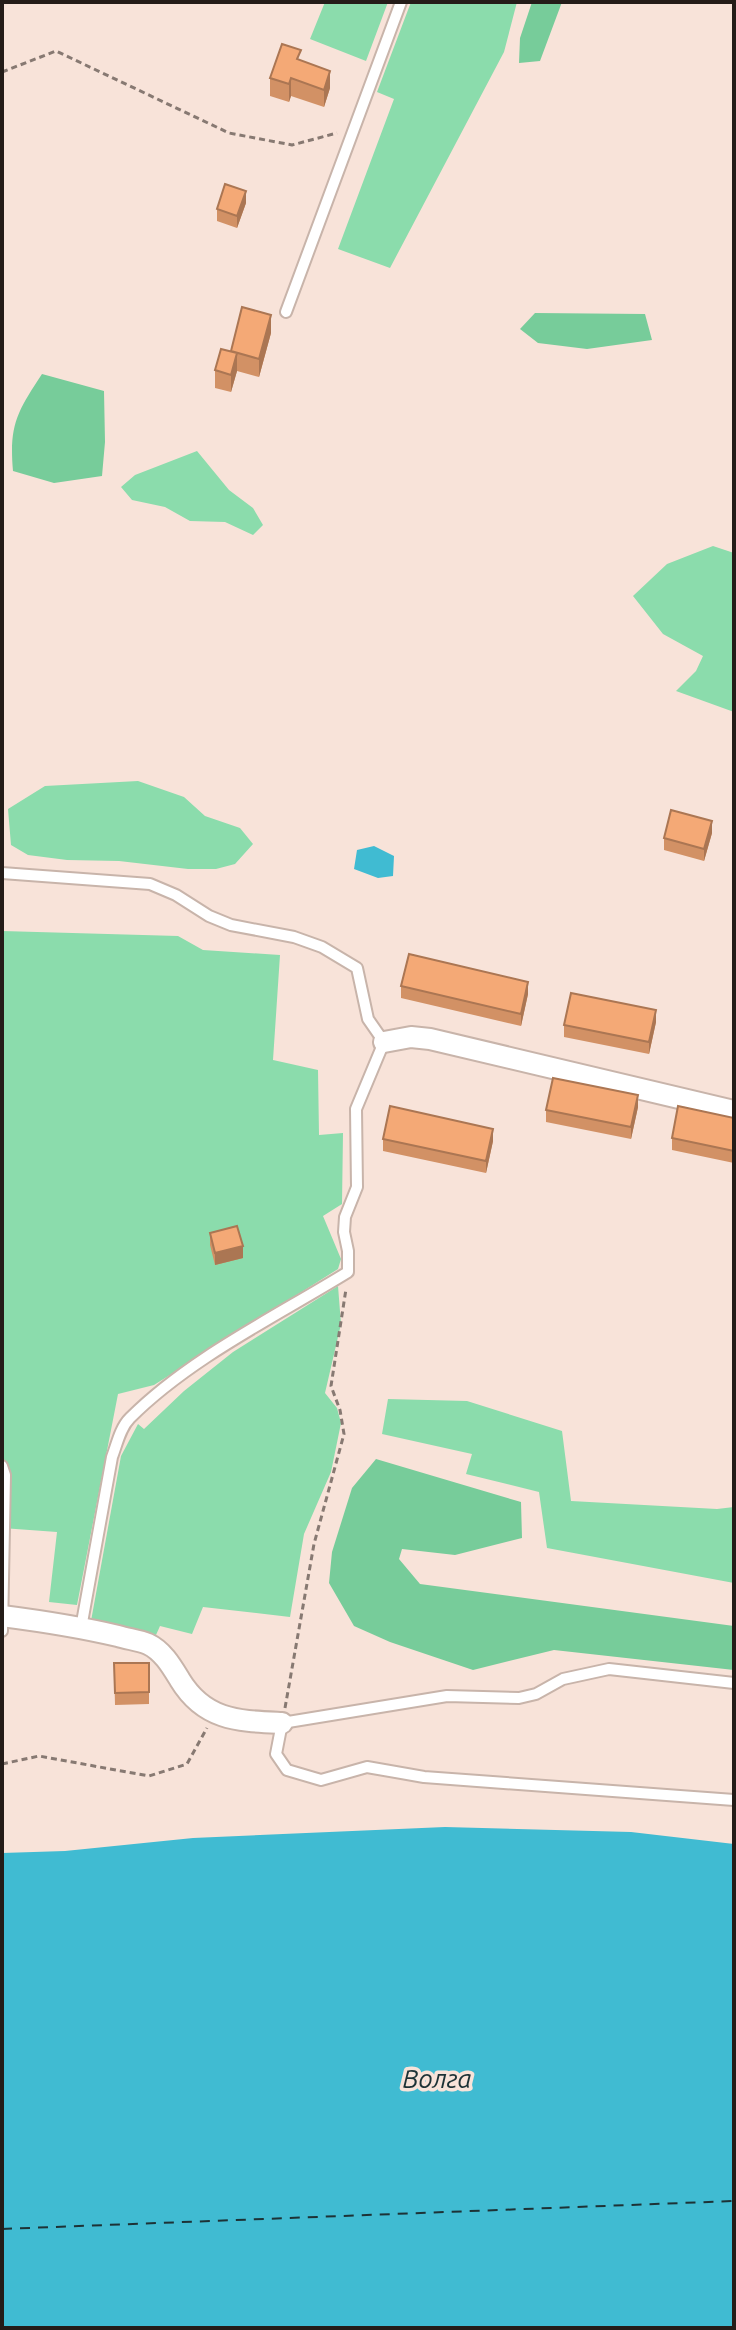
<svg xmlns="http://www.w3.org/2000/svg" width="736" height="2330" viewBox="0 0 736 2330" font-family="Ubuntu,sans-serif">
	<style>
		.green { fill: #8bdcac }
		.forest { fill: #77cc9a }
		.water { fill: #40bbd2 }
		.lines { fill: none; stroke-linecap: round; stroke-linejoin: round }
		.ferry { stroke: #1d3236; stroke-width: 2; stroke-dasharray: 10 8; stroke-linecap: butt }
		.service-casing { stroke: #c8b4aa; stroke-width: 14 }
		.minor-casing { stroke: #c8b4aa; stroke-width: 24 }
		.path { stroke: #877972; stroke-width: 3; stroke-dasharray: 6 4; stroke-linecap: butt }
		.service { stroke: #fff; stroke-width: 10 }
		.minor { stroke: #fff; stroke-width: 20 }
		.wall { fill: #d29165 }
		.shaded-wall { fill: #ab7653 }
		.building { fill: #f4a976; stroke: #ab7653; stroke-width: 2 }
		.labels { text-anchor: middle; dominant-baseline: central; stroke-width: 7; stroke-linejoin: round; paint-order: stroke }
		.water-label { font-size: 26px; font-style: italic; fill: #1d3236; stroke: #f8e3d9 }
	</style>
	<rect width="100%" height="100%" fill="#f8e3d9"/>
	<path class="green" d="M325 2H388L366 61 310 39Z
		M411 2H517L504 52 390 268 338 249 394 99 377 92Z
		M197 451 229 490 253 508 263 525 253 535 225 522 190 521 165 507 132 500 121 487 135 475Z
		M713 546 734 553V712L676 691 696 671 703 656 663 634 633 596 667 564Z
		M138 781 184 797 205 816 240 828 253 844 235 864 216 869H188L119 861 67 860 28 855 11 845 8 809 45 786Z
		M2 931 178 936 203 950 280 955 273 1060 318 1070 319 1135 343 1133 342 1204 323 1216 341 1259 338 1269 154 1385 118 1394 77 1605 49 1602 57 1532 2 1528Z
		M338 1286 341 1324 325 1393 337 1408 341 1423 331 1472 304 1534 290 1617 203 1607 192 1634 160 1626 156 1635 91 1621 121 1456 138 1424 144 1429 184 1391 233 1352Z
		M388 1399 467 1401 562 1431 571 1501 717 1509 734 1507V1583L547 1548 539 1492 466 1474 472 1454 382 1434Z"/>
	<path class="forest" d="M532 2H562L540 61 519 63 520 38Z
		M535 313 645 314 652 340 587 349 538 343 520 329Z
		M42 374 104 391 105 442 102 476 54 483 13 471C9 425 17 412 42 374Z
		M376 1459 521 1502 522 1538 455 1555 402 1549 399 1559 420 1584 734 1626V1670L554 1650 473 1670 390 1642 354 1626 329 1583 332 1552 352 1488Z"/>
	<path class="water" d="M374 846 394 856 393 876 378 878 354 869 357 850Z
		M445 1827 631 1832 734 1844V2328H2V1853L65 1851 193 1838Z"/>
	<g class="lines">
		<path class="ferry" d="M2 2229 734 2201"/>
		<defs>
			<path id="service" d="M286 312 401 2
				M2 873 150 884 176 895 209 916 231 925 294 937 322 947 357 968 368 1019 384 1042 356 1109 357 1187 345 1217 344 1232 348 1251V1272C275 1317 190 1358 130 1418 120 1428 117 1444 112 1457L81 1628
				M2 1466 5 1475 2 1631
				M734 1683 609 1669 563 1679 536 1694 519 1698 447 1696 282 1723 276 1754 287 1770 321 1780 367 1767 424 1777 734 1800"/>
			<path id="minor" d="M384 1042 411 1037 430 1039 734 1111
				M2 1616C41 1621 80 1627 118 1636 127 1639 139 1640 148 1644 163 1651 172 1667 180 1680 205 1721 239 1721 282 1723"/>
		</defs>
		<use href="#service" class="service-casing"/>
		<use href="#minor" class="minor-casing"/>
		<path class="path" d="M2 72 56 51 229 133 292 145 337 133
			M285 1708 314 1544 344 1434 340 1410 331 1386 346 1289
			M2 1764 39 1756 149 1776 187 1764 207 1728"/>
		<use href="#service" class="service"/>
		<use href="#minor" class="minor"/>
	</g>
	<path class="wall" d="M301 60 330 88 324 107 291 96 289 102 270 96V78Z
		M246 203 237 228 217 221V209Z
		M271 333 259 377 237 371 231 392 215 388V370L231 352Z
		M712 833 704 861 664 850V838Z
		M401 986 528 994 521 1026 401 998Z
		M656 1022 649 1054 564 1037V1025Z
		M638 1107 631 1139 546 1122V1110Z
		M734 1118V1163L672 1150V1138Z
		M383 1139 493 1141 486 1173 383 1151Z
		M210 1233 243 1258 215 1265 210 1245Z
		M114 1663H149V1704L115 1705Z"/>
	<path class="shaded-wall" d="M330 71V88L324 107V90Z
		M291 78V96L289 102V84Z
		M246 191V203L237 228V216Z
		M271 315V333L259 377V359Z
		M237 353V371L231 392V375Z
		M712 821V833L704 861V849Z
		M528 982V994L521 1026V1014Z
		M656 1010V1022L649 1054V1042Z
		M638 1095V1107L631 1139V1127Z
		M493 1129V1141L486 1173V1161Z
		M243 1246V1258L215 1265V1253Z"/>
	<path class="building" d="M282 44 301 50 297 59 330 71 324 90 291 78 289 84 270 78Z
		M225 184 246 191 237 216 217 209Z
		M242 307 271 315 259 359 231 351Z
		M221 349 237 353 231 375 215 370Z
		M671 810 712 821 704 849 664 838Z
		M409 954 528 982 521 1014 401 986Z
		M571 993 656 1010 649 1042 564 1025Z
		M553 1078 638 1095 631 1127 546 1110Z
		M390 1106 493 1129 486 1161 383 1139Z
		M678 1106 734 1118V1151L672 1138Z
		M237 1226 243 1246 215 1253 210 1233Z
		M114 1663H149V1692L115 1693Z"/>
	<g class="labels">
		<g class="water-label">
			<text x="437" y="2078">Волга</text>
		</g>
	</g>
	<rect width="736" height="2330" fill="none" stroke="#241c18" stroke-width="8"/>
</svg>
